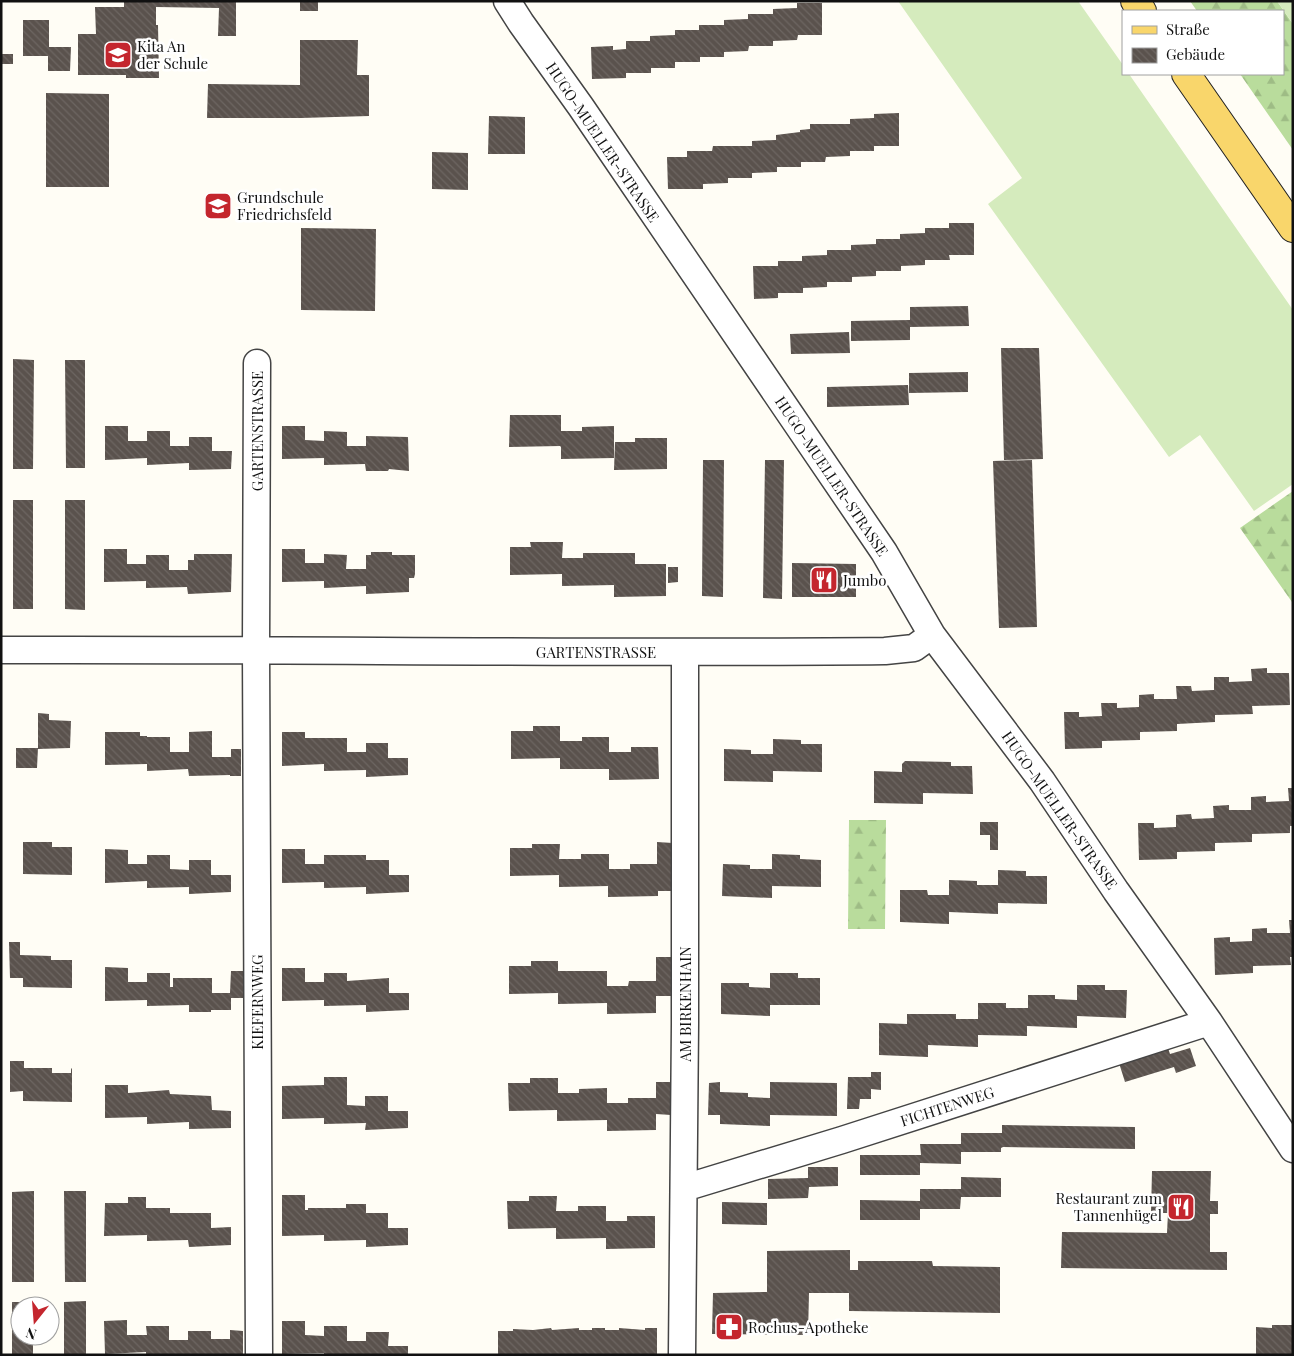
<svg xmlns="http://www.w3.org/2000/svg" width="1294" height="1356" viewBox="0 0 1294 1356" font-family="'Playfair Display',serif">
	<style>
		.forest { fill: url(#forest-firs) }
		.garden { fill: #d5ebbd }
		.building { fill: url(#building-back-hatch) }
		.lines { fill: none; stroke-linecap: round; stroke-linejoin: round }
		.minor-casing { stroke: #444; stroke-width: 29 }
		.primary-casing { stroke: #222; stroke-width: 30 }
		.minor { stroke: #fff; stroke-width: 26 }
		.primary { stroke: #f9d66b; stroke-width: 28 }
		.labels { text-anchor: middle; dominant-baseline: central; stroke-width: 5; stroke-linejoin: round; paint-order: stroke }
		.poi-label { font-size: 15px; fill: #111; stroke: #fff; text-anchor: start }
		.street-label { font-size: 15px; fill: #111; stroke: #fff }
	</style>
	<defs>
		<pattern id="forest-firs" width="22" height="20" patternUnits="userSpaceOnUse" patternTransform="scale(1.25)"><rect width="22" height="20" fill="#b9dc9c"/><path d="M5 1l3.5 6h-7zM16 11l3.5 6h-7z" fill="#9ebc85"/></pattern>
		<pattern id="building-back-hatch" width="6" height="6" patternUnits="userSpaceOnUse" patternTransform="scale(1.25)"><rect width="6" height="6" fill="#5a524d"/><path d="M-1 5l2 2M0 0l6 6M5-1l2 2" fill="none" stroke="#6d6662"/></pattern>
	</defs>
	<rect width="100%" height="100%" fill="#fffdf5"/>
	<path class="forest" d="M1190 1H1277L1293 24V150L1240 74H1283V11H1197Z
		M1293 491V601L1292 602 1240 528Z
		M849 820H886L885 929H848Z"/>
	<path class="garden" d="M898 1H1078L1123 65V74H1129L1293 310V484L1254 511 1200 435 1169 457 988 204 1022 178Z
		M1277 1H1293V24Z"/>
	<path class="building" d="M124 1H236V36H218L219 8 156 7V25H158L159 78H126V75H78V34H96L95 7H124Z
		M300 1H318V11H300Z
		M797 3H822V35H798L797 40 773 41V46H749L748 51 724 52V57H700V62H675V68H651V73H626V78L592 79 591 47 613 46V50L626 49V41H650V36L675 35V30H699V25H724V20L748 19V14H773V9L797 8Z
		M23 20H49V47H71L70 71H48V56H23Z
		M300 40H358L357 75H369V116L301 118H207L208 84 300 85Z
		M1 54H13V64H1Z
		M46 93 109 94V187H46Z
		M899 113V146H874V151H850V156L826 157 825 162H801V167H777V172L752 173V178H728V183L703 184V189H668L667 157H687V151H712L713 146H752V141L776 140V135L800 132V130L810 129V124H850V119L874 118V114Z
		M489 116 525 117V154H488Z
		M432 152 468 153V190L432 189Z
		M949 223H974V255H949L950 260H925V265L901 266V271H876V276L852 277V282H827V287L803 288V293H778V298L754 299 753 266H778V261H802V256L827 255V250H851V245L876 244V239H900V234L925 233V228H949Z
		M301 228 376 229 375 311 301 310Z
		M968 306 969 326 910 327V340L851 341V321L910 320V307Z
		M849 332 850 353 791 354 790 334Z
		M1001 348H1039L1043 459 1004 460Z
		M13 359 34 360 33 469H13Z
		M65 360H85V468H66Z
		M968 372V392L909 393V373Z
		M908 385 909 405 827 407V387Z
		M510 415H561V431H582V427L614 426V458L561 459V447L560 446 509 447Z
		M105 426H128V441H147V431H170V446H189V437H212V451H232L231 469 189 470V463L147 465V458L105 460Z
		M282 426H305V440L324 441V431L347 432V446H366V436L408 437 409 471 389 469 388 471H366L365 464 324 465V458L282 459Z
		M635 438H667V469L614 470 615 442H635Z
		M703 460H724L723 597 702 596Z
		M765 460H784L782 599 763 598Z
		M1032 460 1037 627 999 628 993 461Z
		M13 500H33V609H13Z
		M65 500H85V610L65 609Z
		M530 542H563L562 558H583V553H635V564H666V596L614 597V585L562 586V574L510 575V547H531Z
		M104 549H127V564H146V555H169V570H188V560H194V554H232L231 592 188 594 187 587 146 588V581L104 582Z
		M282 549H305V563H324V554L347 555 346 569H366V555H371V552H392V555H415V574L414 578H409V592L366 594V586L324 588V581L282 582Z
		M792 563 856 564V597H792Z
		M668 567H678V582L668 583Z
		M1267 668V673H1289L1290 705 1252 706 1253 714 1215 715V722L1177 724V731L1140 732V740L1102 741V748L1065 749 1064 712H1079V717L1102 716 1101 703H1117V708L1139 707V695L1154 694V699H1177L1176 686H1191L1192 691 1214 690V677H1229V682L1252 681 1251 669Z
		M38 713 49 714V720L71 721 70 748 38 749Z
		M533 726H560V741H582V737H609V752H631V747H658L659 779 609 780V769H560V758L511 759V731H533Z
		M212 731V757H231V749H241V776H230V775L189 776 188 769 147 771V764L105 765V732H140V736H147V737H170V752H189V732Z
		M282 732H305V738H347V752H366V743H388V758H408V775L366 777V770L324 771V764L282 766Z
		M773 739 801 740V744H822V772L773 771V782L724 781V749L751 750V754H773Z
		M16 748H38L37 768H16Z
		M905 761 951 762V766H972L973 794 923 793V804L874 803V771L902 772V764Z
		M1288 788H1293V826H1290V833L1252 834V842L1215 843V851L1177 852V859L1139 860 1138 823H1154V828L1176 827V815L1191 814 1192 819 1214 818 1213 806 1229 805V810H1251V797L1266 796V802L1289 801Z
		M980 822H998V850H990V835H980Z
		M23 842H52V847H72V875L23 874Z
		M657 842 673 843V891H658V896L608 897V886L559 887V875L510 876V848H532V844H560L559 859H581V854H609V869H630V864H657Z
		M105 849 128 850V864H147V855H170V869L189 870V860H211V875H231V892L189 894V887L147 888V881L105 883Z
		M282 849H305V864H324V855H366V860H389V875H409V892L366 894V887L324 888V882L282 883Z
		M772 854 800 855V859L821 860V887L772 886V898L722 896 723 864 750 865V869H772Z
		M998 870 1026 871V876H1047V904L998 903V914L949 912V924L900 922V890H927L928 895H949V880L977 881V885H998Z
		M1289 920H1293V957H1290L1291 965 1253 966V973L1215 975 1214 938 1230 937V942L1252 941V929L1267 928V933H1290Z
		M9 942H20V955L51 956V960H72V988L23 987V978H10Z
		M656 957H671V996H656V1013L607 1014V1003L558 1004V993L509 994V966H531V961H558V971H607V986H628L629 981H656Z
		M105 967 128 968V982H147V973H170V987H173V978H212V993H230L231 971H243V998H231V1010H211V1012H189V1005L147 1006V1000L105 1001Z
		M282 968H305V982H324V973H347V981L389 978V993H409V1010L366 1012V1005L324 1006V1000L282 1001Z
		M770 973H798V978H820V1005H770V1016L721 1014V983H749V987L770 988Z
		M1077 985H1105V990H1127L1126 1018 1077 1016V1028L1027 1026V1036L978 1035V1047L928 1045V1057L879 1055V1023L907 1024V1014H956V1019H978V1003H1006V1008H1028V995H1055V999L1077 1000Z
		M1168 1048 1170 1054 1190 1048 1196 1066 1176 1073 1174 1067 1125 1082 1119 1063Z
		M10 1061H24V1068H52V1073H71V1069L72 1068V1102L23 1101V1091L10 1092Z
		M871 1072H881V1090L871 1089V1099H860L859 1109H847L848 1077H871Z
		M324 1077H347V1105L365 1106V1096H388V1111H408V1128L365 1130 366 1123 324 1124V1118L282 1119V1086L324 1085Z
		M530 1078H558V1093H579V1089L607 1088V1103H628V1098H656V1082H671V1115L656 1114V1130L607 1131V1120L557 1121V1110L509 1111 508 1083H530Z
		M720 1082V1092L748 1093V1097L770 1098V1082L837 1083V1116L770 1115V1126L720 1124V1115H708L709 1083Z
		M105 1085H128V1093L169 1090 170 1094 211 1096 212 1110 231 1111V1128L189 1129V1122L147 1124V1117L105 1118Z
		M1002 1125 1135 1127V1149L1003 1147 1001 1148V1152H961V1164L920 1163V1175H860V1155H921L920 1144H961V1133H1002Z
		M808 1167H838V1186L809 1187 808 1198 768 1199V1179L808 1178Z
		M1152 1171H1211L1210 1201H1218V1214H1210V1252H1227V1270L1061 1268 1062 1232 1167 1233 1168 1213H1151Z
		M961 1177 1001 1178V1197H961L960 1209H920V1220H860V1200L920 1201V1189H961Z
		M34 1191V1282H12V1192Z
		M64 1191H86V1282H65Z
		M282 1195H305V1210H308V1208H346V1204H366V1213H388V1228H408V1245L366 1247V1240L324 1241V1235L282 1236Z
		M529 1196H557L556 1211H578V1206H606V1221H627V1216H655V1248L606 1249V1238L556 1239V1228L508 1229 507 1201H529Z
		M128 1197H146V1208H170V1213H211V1228L231 1227V1245L189 1247 188 1240 147 1241V1235L104 1236 105 1203H128Z
		M722 1202 767 1203V1225L722 1224Z
		M850 1250V1270H858V1261H932L933 1266 1000 1267V1313L849 1311V1293H809L808 1335 712 1334 713 1293 767 1292V1251Z
		M86 1301V1355H64V1302Z
		M12 1302H33V1306H20V1336H33V1355H12Z
		M127 1320V1335H147L146 1326H169V1340H188V1331H211V1339H230V1330L243 1331V1355H146V1352L105 1354 104 1321Z
		M282 1321H305V1335L324 1336V1326H347V1341H366V1332H389L388 1346H408V1355H324V1353L282 1354Z
		M1272 1325H1293V1355H1256V1327L1272 1328Z
		M551 1328 552 1330 579 1328V1330H592V1328H605V1330H619V1328L645 1330V1328H657V1355H498V1331H513V1329L533 1330Z"/>
	<g class="lines">
		<defs>
			<path id="minor" d="M507 1 521 23 581 107 884 552 932 635 1042 781 1116 891 1209 1022 1293 1149
				M257 363 256 649 259 1355
				M1 650C296 649 590 654 885 651L914 648 932 635
				M684 1188 842 1140 1209 1022
				M682 1355 685 1024V653"/>
			<path id="primary" d="M1135 1 1142 11
				M1186 74 1293 228"/>
		</defs>
		<use href="#minor" class="minor-casing"/>
		<use href="#primary" class="primary-casing"/>
		<use href="#minor" class="minor"/>
		<use href="#primary" class="primary"/>
	</g>
	<defs>
		<symbol id="school-square" viewBox="-11 -11 22 22"><rect x="-9" y="-9" width="18" height="18" rx="4" fill="#c4262e" stroke="#fff"/><path d="M0-5L7-2L0 1L-7-2ZM-4 1L0 2.5L4 1V4Q0 6-4 4Z" fill="#fff"/></symbol>
		<symbol id="restaurant-square" viewBox="-11 -11 22 22"><rect x="-9" y="-9" width="18" height="18" rx="4" fill="#c4262e" stroke="#fff"/><path d="M-5-6h1v4h1v-4h1v4h1v-4h1v5L-1.5 .5V6h-2V.5L-5-1ZM5-6V6H3V1.5H1.5Q1.5-4 5-6Z" fill="#fff"/></symbol>
		<symbol id="pharmacy-square" viewBox="-11 -11 22 22"><rect x="-9" y="-9" width="18" height="18" rx="4" fill="#c4262e" stroke="#fff"/><path d="M-2-6h4v4h4v4h-4v4h-4v-4h-4v-4h4Z" fill="#fff"/></symbol>
	</defs>
	<g fill-rule="evenodd">
		<use href="#school-square" x="102" y="39" width="32" height="32"/>
		<use href="#school-square" x="202" y="190" width="32" height="32"/>
		<use href="#restaurant-square" x="808" y="564" width="32" height="32"/>
		<use href="#restaurant-square" x="1165" y="1191" width="32" height="32"/>
		<use href="#pharmacy-square" x="713" y="1311" width="32" height="32"/>
	</g>
	<g class="labels">
		<g class="poi-label">
			<text x="137" y="46">Kita An<tspan x="137" dy="17">der Schule</tspan></text>
			<text x="237" y="197">Grundschule<tspan x="237" dy="17">Friedrichsfeld</tspan></text>
			<text x="843" y="580">Jumbo</text>
			<text x="1162" y="1198" text-anchor="end">Restaurant zum<tspan x="1162" dy="17">Tannenhügel</tspan></text>
			<text x="748" y="1327">Rochus-Apotheke</text>
		</g>
		<g class="street-label">
			<text transform="translate(603 142) rotate(56)">HUGO-MUELLER-STRASSE</text>
			<text transform="translate(257 431) rotate(-90)">GARTENSTRASSE</text>
			<text transform="translate(832 476) rotate(56)">HUGO-MUELLER-STRASSE</text>
			<text x="596" y="652">GARTENSTRASSE</text>
			<text transform="translate(1060 810) rotate(55)">HUGO-MUELLER-STRASSE</text>
			<text transform="translate(257 1002) rotate(-90)">KIEFERNWEG</text>
			<text transform="translate(685 1004) rotate(-90)">AM BIRKENHAIN</text>
			<text transform="translate(947 1106) rotate(-18)">FICHTENWEG</text>
		</g>
	</g>
	<rect width="1294" height="1356" fill="none" stroke="#111111" stroke-width="5"/>
	<rect x="1122" y="10" width="162" height="65" fill="#ffffff" stroke="#a0a0a0"/>
	<rect x="1132" y="26" width="25" height="8" fill="#f9d66b" stroke="#a0a0a0"/>
	<text x="1166" y="35" font-size="15" fill="#111111">Straße</text>
	<rect x="1132" y="48" width="25" height="15" fill="url(#building-back-hatch)" stroke="#a0a0a0"/>
	<text x="1166" y="60" font-size="15" fill="#111111">Gebäude</text>
	<g transform="translate(35 1321) rotate(197)"><circle r="24" fill="#ffffff" stroke="#a0a0a0"/>
	<path d="M0-4L9 19L0 12L-9 19Z" fill="#c4262e"/>
	<text y="-8" font-size="14" font-weight="bold" text-anchor="middle" fill="#111111">N</text>
	</g>
</svg>
